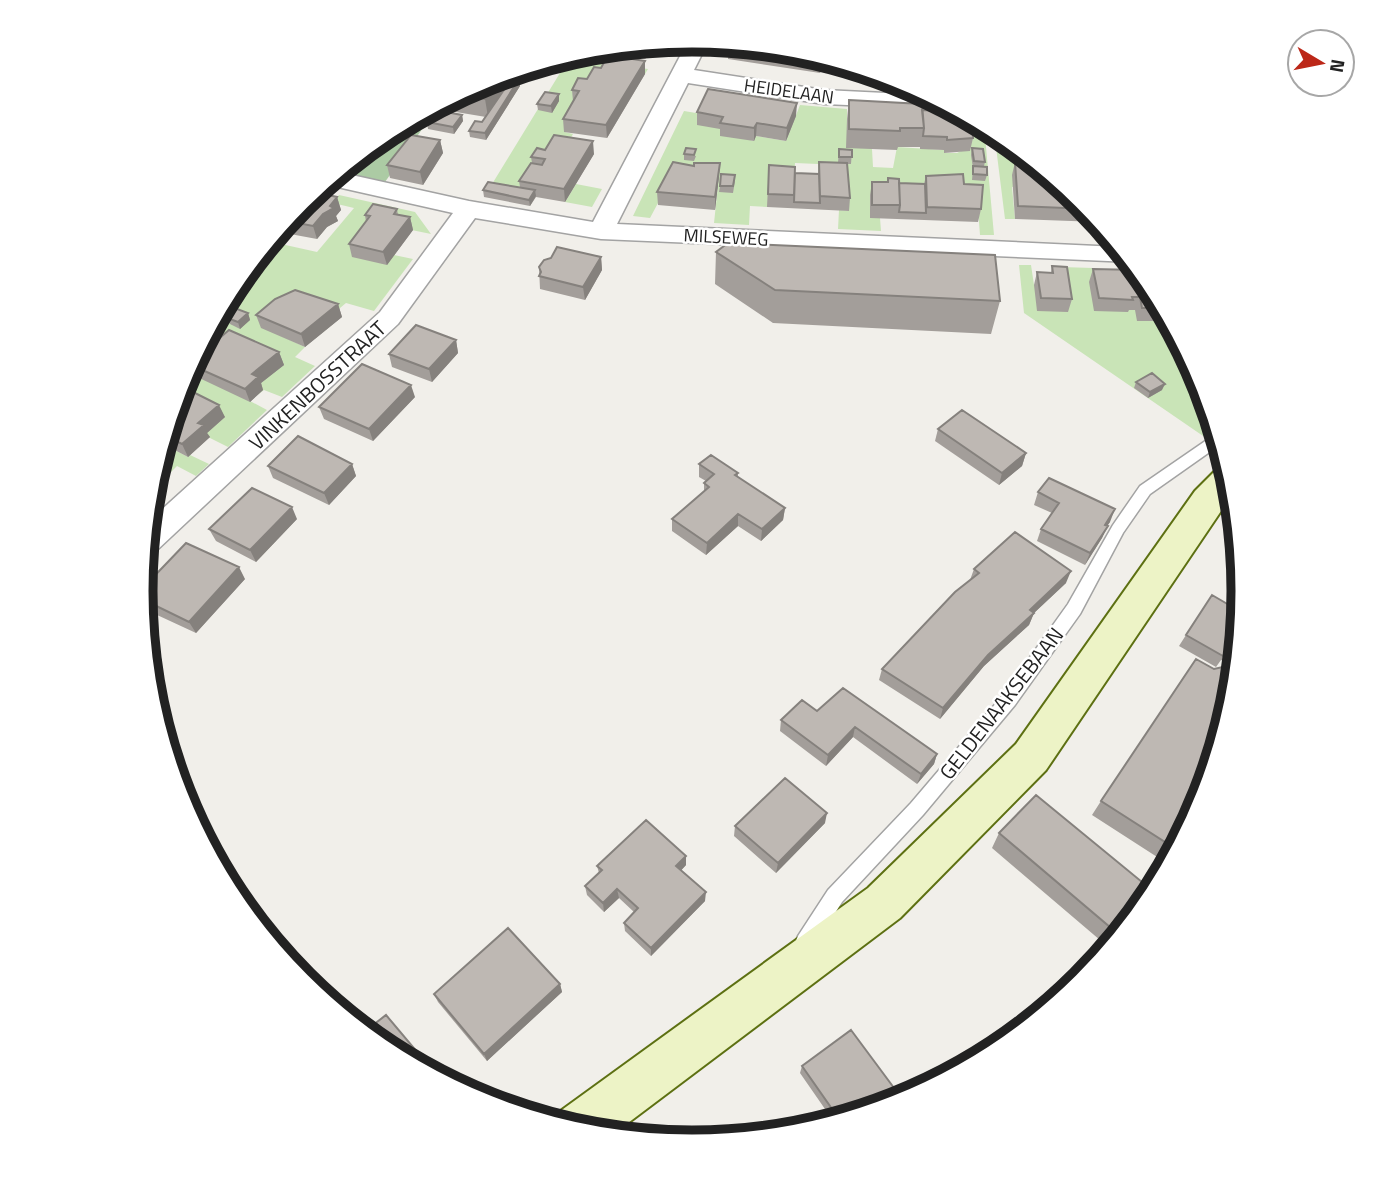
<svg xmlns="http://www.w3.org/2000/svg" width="1384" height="1183" viewBox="0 0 1384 1183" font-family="'Titillium Web',sans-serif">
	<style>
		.grass { fill: #c9e4b7 }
		.forest { fill: #accba4 }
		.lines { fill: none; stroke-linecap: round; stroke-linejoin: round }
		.lane-casing { stroke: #a3a3a3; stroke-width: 3 }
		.street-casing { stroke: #a3a3a3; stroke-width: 3 }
		.secondary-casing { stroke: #5d7012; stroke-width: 4 }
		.lane { fill: #fff; fill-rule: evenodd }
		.street { fill: #fff; fill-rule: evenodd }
		.secondary { fill: #edf3c6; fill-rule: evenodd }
		.wall { fill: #a39e9a }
		.shaded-wall { fill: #85817d }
		.building { fill: #beb8b3; stroke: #85817d; stroke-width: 2 }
		.labels { text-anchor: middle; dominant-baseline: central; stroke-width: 5; stroke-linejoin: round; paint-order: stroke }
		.far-street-label { font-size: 18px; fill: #222; stroke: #fff }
		.street-label { font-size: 21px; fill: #222; stroke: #fff }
		.rim { fill: none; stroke: #222; stroke-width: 9 }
	</style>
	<rect width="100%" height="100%" fill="#f1efea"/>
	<path class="grass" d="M603 49 600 54 615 56 612 64 648 69 645 74 609 68 565 132 573 134 568 143 521 194 489 189 571 55Z
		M800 105 847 109V119L872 149 873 167 893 168 897 147 944 150 945 153H957L971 146 970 135 985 136 994 235H980L978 209H981L980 198 870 217 880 218 881 231 838 229 839 210 849 211 818 175V164L795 163 794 180 767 207 750 206 749 225 714 223 719 176 673 175 650 218 633 216 684 111 702 114 723 130 753 141 756 136 786 141Z
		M994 131 1057 181 1012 187 1015 219H1005Z
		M576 184 602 189 592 207 565 202Z
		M339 195 415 212 431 234 397 227 394 255 413 259 374 311 346 303 334 313 262 327 305 347 295 357 315 366 282 397 264 390 250 401 267 410 228 447 204 435 224 417 174 411C189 359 234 271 275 236L285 239 281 244 317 252 354 208 333 203Z
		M1019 265H1031L1034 285 1061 267 1093 268 1096 282 1128 310H1135L1158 300 1201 381 1217 431 1206 438 1024 313Z
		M163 444 188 457 190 455 209 464 196 476 177 466 167 476 156 470Z"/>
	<path class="forest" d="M439 105 385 182 337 173 386 133Z"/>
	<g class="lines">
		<defs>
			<path id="lane" d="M1217 433 1221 444 1150 494 1123 533 1080 614 1015 705 923 815 842 902 812 950 805 952 798 950 795 943 798 936 828 890 911 803 1003 695 1068 604 1113 525 1140 486Z"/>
			<path id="street" d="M688 41 708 42 694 70 824 90 926 95 948 106 940 109 824 104 688 83 617 224 1119 247 1131 262 601 239 475 218 398 324 156 551 144 555 148 522 380 312 453 213 324 184 338 172 469 201 593 222Z"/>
			<path id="secondary" d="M1227 466 1234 497 1221 511 1046 770 900 918 612 1135 584 1132 554 1123 559 1112 868 888 1016 744 1195 491 1218 468Z"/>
		</defs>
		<use href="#lane" class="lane-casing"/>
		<use href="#street" class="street-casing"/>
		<use href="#secondary" class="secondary-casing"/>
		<use href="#lane" class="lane"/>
		<use href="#street" class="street"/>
		<use href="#secondary" class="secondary"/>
	</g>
	<path class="wall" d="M654 44 645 59 599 54V49Z
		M728 46 825 59 820 73 728 59Z
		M844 64 895 80 843 78Z
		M520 70 514 79 520 86 486 140 470 137 469 131 482 122 486 117 450 111V109L448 112 462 115 463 121 454 134 428 129 427 122 438 111V107L439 105 481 82Z
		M645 74 607 138 564 132 563 119 573 101 572 90 587 79Z
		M559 94V101L552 113 538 110 537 104Z
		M849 100 922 110 973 138 970 151 944 153V150L920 149V147H898L897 150 846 148 847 119Z
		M697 112 796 116 786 141 756 136 754 141 720 136V129L697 125Z
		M440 140 443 153 423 185 390 178 387 165Z
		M972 148 985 162 984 166 987 175 985 181 972 180 973 168 971 155Z
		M839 149 852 150 851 164H847L850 198 849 211 767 207 769 165 795 173 818 174 819 162 838 163Z
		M545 150 594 154 565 202 536 197 530 206 484 197 483 190 520 187 519 181 532 163 531 157Z
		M684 154 696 156 694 161 684 160Z
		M1015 162 1082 202 1099 222 1015 219 1012 175Z
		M719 176 715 210 658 205 657 192Z
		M926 176 964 184 981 209 978 222 870 218V195L872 182H887L888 178 899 183 924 184Z
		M735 181 733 193 719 192 720 186Z
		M337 197 341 210 336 216 338 221 327 227 317 239 290 234 285 239 273 237 302 201Z
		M397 209 398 215 410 217 413 230 387 265 352 257 349 244 366 222 365 215Z
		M716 252 1000 301 991 334 773 323 715 284Z
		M601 257 602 270 585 300 540 289 539 267Z
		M1052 266 1072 299 1068 312 1037 311 1034 285 1037 272 1051 273Z
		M1093 269 1151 286 1166 315 1163 321H1137L1135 310H1129L1128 312 1094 311 1089 282Z
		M338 304 342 317 305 347 261 328 256 315Z
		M248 313 250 320 240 329 230 324 227 318Z
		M456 340 458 353 432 382 392 367 389 354Z
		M279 352 284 365 261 383 263 390 250 402 195 376 190 366 194 360Z
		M1136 382 1162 390 1148 398 1134 388Z
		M181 386 225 417 207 433 210 437 188 457 163 444Z
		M415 397 373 441 324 419 319 407Z
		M938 429 1026 453 1022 466 999 485 935 441Z
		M352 464 356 476 329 505 273 478 268 466Z
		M699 464 738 473V477L785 508 783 520 761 541 738 526 706 555 672 531V519L704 491V483L706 481 699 477Z
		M1038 492 1110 522 1107 526 1102 538 1085 565 1037 541 1041 529 1052 513 1034 505Z
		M297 519 256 562 216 541 209 529Z
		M974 569 1066 583 1034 613 1029 625 984 666 940 719 879 680 882 669 970 580Z
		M245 579 196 633 142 608 141 590Z
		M1241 612 1236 662 1234 665 1201 803 1168 864 1092 815 1101 801 1214 669 1231 665 1221 660 1216 667 1179 646 1186 635Z
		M817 711 937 754 934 764 917 784 853 737 826 766 780 731 781 720Z
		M825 823 776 873 734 836 735 826Z
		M999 833 1153 891 1107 946 992 848Z
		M686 865 681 870 705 901 651 956 625 931 624 923 634 912 619 898 604 912 587 895 585 886 599 873 597 866Z
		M560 984 562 992 487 1061 438 1002 434 994Z
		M802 1066 897 1092 894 1099 883 1107 834 1122 800 1073Z"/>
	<path class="shaded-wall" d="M654 44 645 59 644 47 645 45Z
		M822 58 825 59 820 73 821 61Z
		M645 61V74L607 138 606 125Z
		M520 70 488 117 485 99 501 76Z
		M519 79 520 86 486 140 485 133Z
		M559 94V101L552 113 551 106Z
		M449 103 450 109 446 114 445 108Z
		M797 103 796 116 786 141 787 128Z
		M462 115 463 121 454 134 453 127Z
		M757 123 756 136 754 141V128Z
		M440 140 443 153 423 185 420 172Z
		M593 141 594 154 565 202 564 189Z
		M720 163 719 176 715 210V197Z
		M535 190 536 196 530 206 529 200Z
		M337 197 341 210 336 216 338 221 327 227 317 239 313 226Z
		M410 217 413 230 387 265 383 252Z
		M286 221 290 234 285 239 281 227Z
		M601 257 602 270 585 300 583 287Z
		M338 304 342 317 305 347 301 334Z
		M248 313 250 320 240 329 238 322Z
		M456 340 458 353 432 382 429 369Z
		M279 352 284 365 261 383 263 390 250 402 245 389 252 374Z
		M1165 384 1162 390 1148 398 1150 392Z
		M411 385 415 397 373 441 369 429Z
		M219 405 225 417 207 433 210 437 188 457 182 444 198 423Z
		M1026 453 1022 466 999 485 1002 473Z
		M160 463 167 476 151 491V484L157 467Z
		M352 464 356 476 329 505 324 493Z
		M292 507 297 519 256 562 250 550Z
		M785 508 783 520 761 541 762 529Z
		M1115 509 1110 522 1099 537 1105 525Z
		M738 514V526L706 555 707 543Z
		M1108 526 1102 538 1085 565 1090 553Z
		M239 567 245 579 196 633 189 622Z
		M1071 571 1066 583 1034 613 1029 625 984 666 940 719 943 708 988 655 1030 610Z
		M152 644 162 660 149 674 146 649Z
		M855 727 853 737 826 766 828 755Z
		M937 754 934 764 917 784 921 774Z
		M827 813 825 823 776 873 778 863Z
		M686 856V865L677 875 676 866Z
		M617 889 619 898 604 912 603 903Z
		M706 892 705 901 651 956V948Z
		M287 943 290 948 281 956 278 951Z
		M560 984 562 992 487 1061 484 1054Z
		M897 1092 894 1099 883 1107 874 1110Z"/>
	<path class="building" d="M729 44 800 51 822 58 821 61 728 46Z
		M608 55 645 61 606 125 563 119 579 91 572 90 578 78 587 79 594 67 601 68Z
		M501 76 485 99 459 94 481 82Z
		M512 78 519 79 485 133 469 131 475 121 482 122Z
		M708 89 797 103 787 128 757 123 754 128 720 123 723 117 697 112Z
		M545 92 559 94 551 106 537 104Z
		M448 100 449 103 445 108 438 107 439 105Z
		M849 100 922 104 924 128H900V131L849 129Z
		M435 110 462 115 453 127 427 122Z
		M922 110 958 112 972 119 973 138 947 140V137L923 136 924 128Z
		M411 135 440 140 420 172 387 165Z
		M554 135 593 141 564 189 519 181 531 163 542 165 545 159 531 157 537 148 545 150Z
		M686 148 696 149 694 155 684 154Z
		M972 148 983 149 985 162 974 161Z
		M839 149 852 150V157H839Z
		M673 162 694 166V163H720L715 197 657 192Z
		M819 162 847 163 850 198 820 196Z
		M1015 162 1034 163 1082 202 1088 209 1018 206Z
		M769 165 795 167 794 195 768 194Z
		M973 166 987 167V175L973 174Z
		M795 173 819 174 820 203 794 202Z
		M721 174 735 175 733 186H720Z
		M963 174 964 184 983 185 981 209 927 207 926 176Z
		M888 178 899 179 900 205H872V182H888Z
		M488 182 535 190 529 200 483 190Z
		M899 183 925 184 926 213 899 212 900 205Z
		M314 192 337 197 330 206 334 208 323 214 313 226 287 221 302 201Z
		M373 204 397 209 394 214 410 217 383 252 349 244 370 216 365 215Z
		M728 243 995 255 1000 301 775 290 716 252Z
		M557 247 601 257 583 287 539 276 541 272 539 267 544 260 551 258Z
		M1052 266 1067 267 1072 299 1041 298 1037 272 1053 273Z
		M1093 269 1138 270 1151 286 1163 308H1142L1140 297H1132L1133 300 1099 298Z
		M295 290 338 304 301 334 256 315 275 299Z
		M237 309 248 313 238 322 227 318Z
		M416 325 456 340 429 369 389 354Z
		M229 330 279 352 252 374 258 377 245 389 191 365 194 360Z
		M362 364 411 385 369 429 319 407Z
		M1152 373 1165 384 1150 392 1136 382Z
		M181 386 219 405 198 423 204 425 182 444 166 436Z
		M962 410 1026 453 1002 473 938 429Z
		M298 436 352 464 324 493 268 466Z
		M711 455 738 473 735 475 785 508 762 529 738 514 707 543 672 519 709 487 704 483 714 474 699 464Z
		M1049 478 1115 509 1105 525 1108 526 1090 553 1041 529 1059 503 1038 492Z
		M252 488 292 507 250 550 209 529Z
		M1015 532 1071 571 1030 610 1034 613 988 655 943 708 882 669 955 592 979 573 974 569Z
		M186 543 239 567 189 622 142 599 141 591V590Z
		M1212 595 1241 612 1237 653 1228 648 1223 656 1186 635Z
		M146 640 152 644 146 649Z
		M1196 659 1214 669 1236 664 1233 699 1201 803 1176 849 1101 801Z
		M843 688 937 754 921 774 855 727 828 755 781 720 802 700 817 711Z
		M785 778 827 813 778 863 735 826Z
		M1036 795 1153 891 1117 933 999 833Z
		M646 820 686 856 676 866 706 892 651 948 624 923 638 908 617 889 603 903 585 886 602 870 597 866Z
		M253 906 287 943 278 951 245 912Z
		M508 928 560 984 484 1054 434 994Z
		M386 1015 439 1078 385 1050 364 1032Z
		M851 1030 897 1092 874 1110 837 1121 839 1119 802 1066Z"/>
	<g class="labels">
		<g class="far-street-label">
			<text transform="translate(789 91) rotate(8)">HEIDELAAN</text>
			<text transform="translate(726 237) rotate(3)">MILSEWEG</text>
		</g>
		<g class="street-label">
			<text transform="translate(317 385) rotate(-43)">VINKENBOSSTRAAT</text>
			<text transform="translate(1001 703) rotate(-52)">GELDENAAKSEBAAN</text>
		</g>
	</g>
	<path d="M0 0H1384V1183H0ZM153 591a539 539 0 1 1 1078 0a539 539 0 1 1-1078 0Z" fill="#fff" fill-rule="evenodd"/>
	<path class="rim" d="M153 591a539 539 0 1 1 1078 0a539 539 0 1 1-1078 0Z"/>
	<g transform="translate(1321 63) rotate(100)"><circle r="33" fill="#ffffff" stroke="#a7a7a7" stroke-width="2"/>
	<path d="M0-5L12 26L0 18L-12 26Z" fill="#bc2718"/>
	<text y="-10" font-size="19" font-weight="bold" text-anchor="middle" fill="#222222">N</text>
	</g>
</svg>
